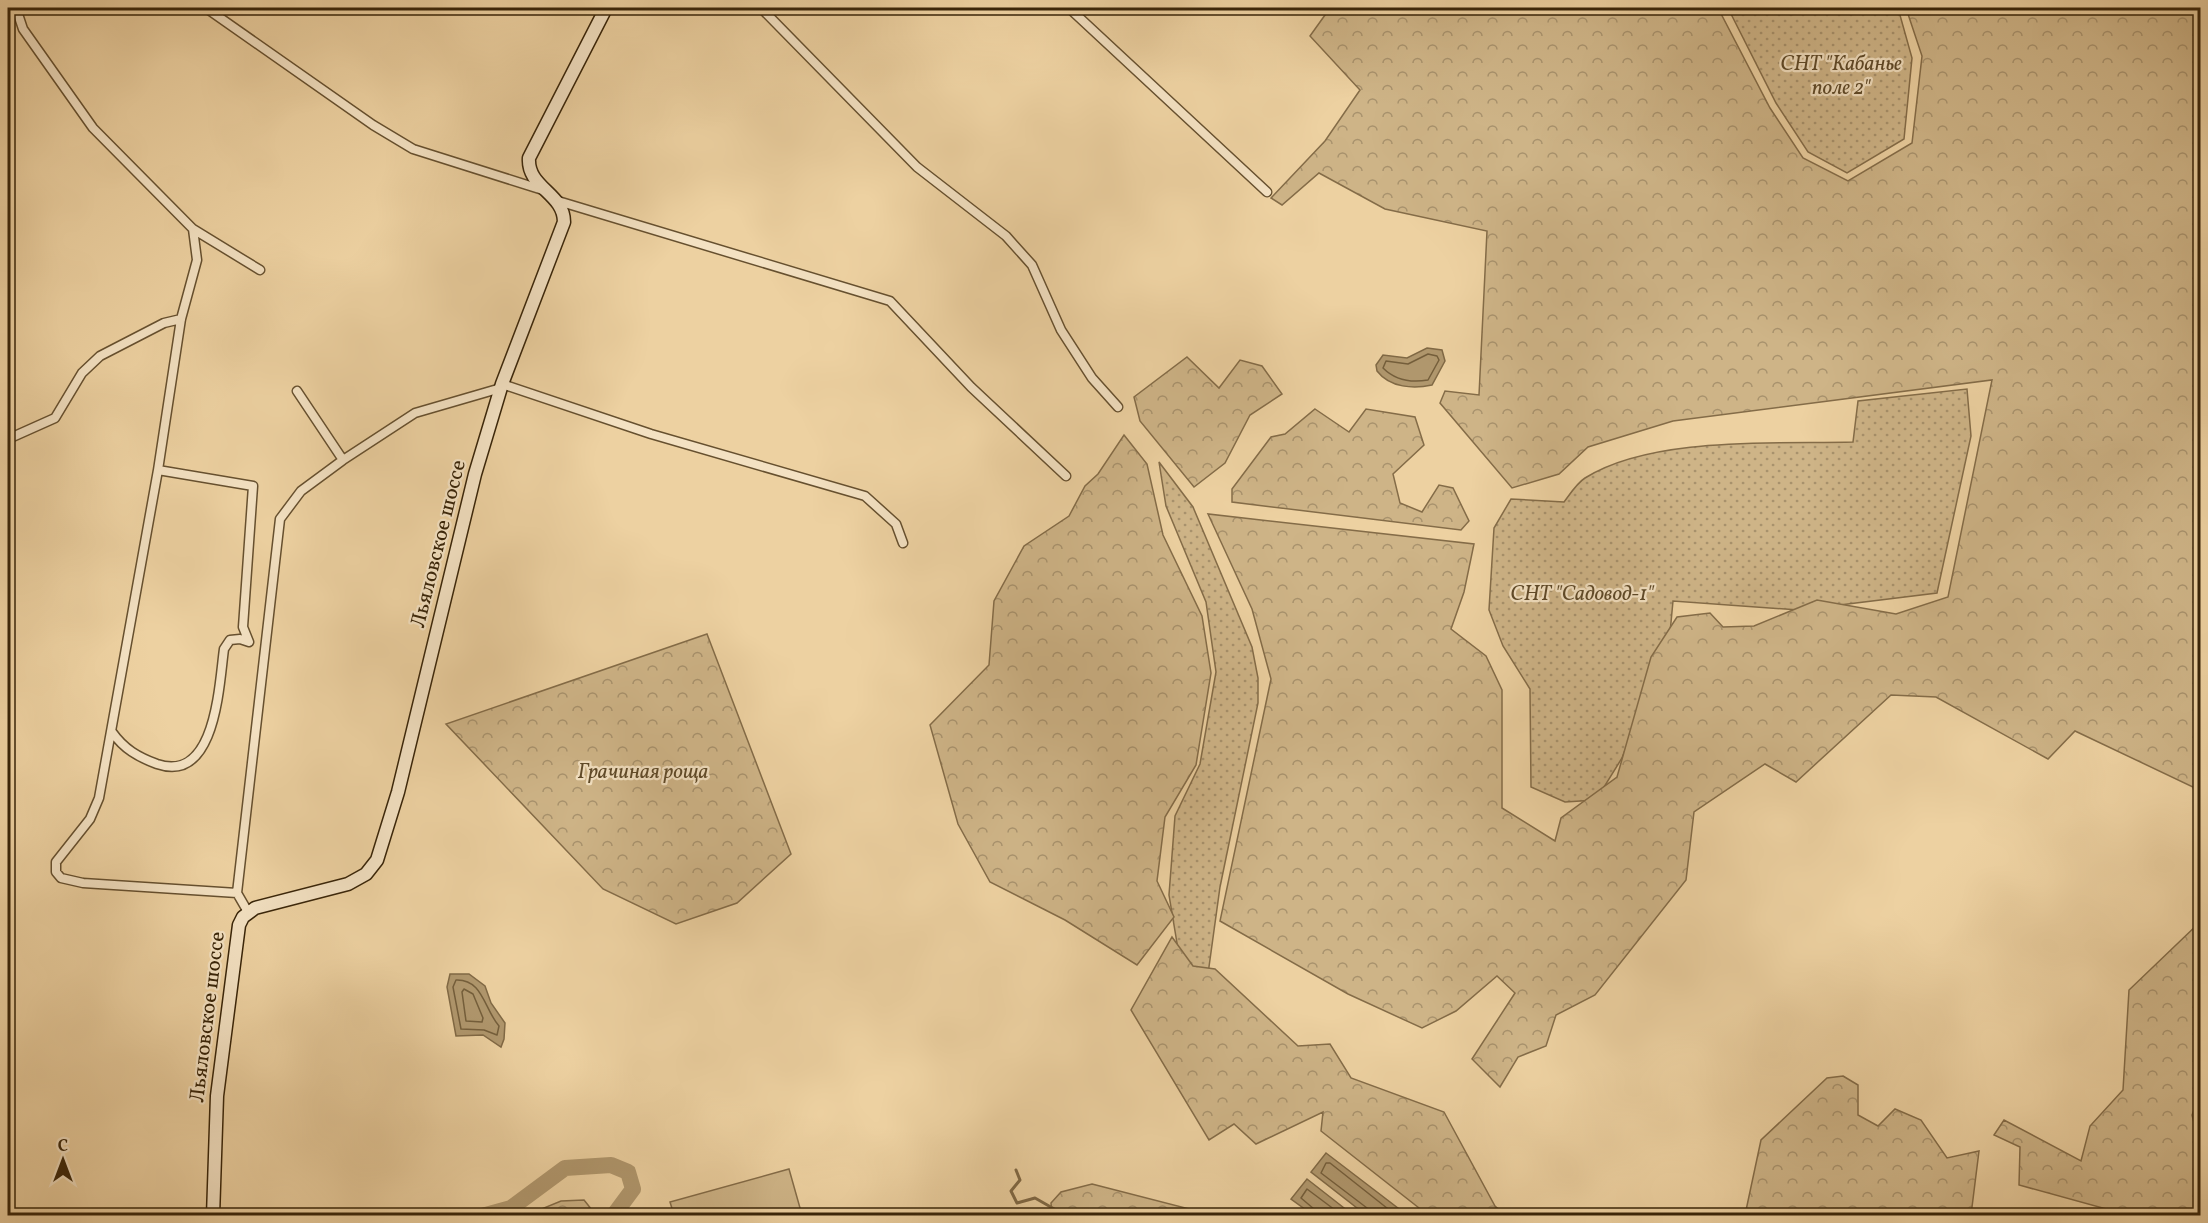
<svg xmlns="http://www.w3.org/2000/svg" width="2208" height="1223" viewBox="0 0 2208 1223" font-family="Vollkorn,serif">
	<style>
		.grass { fill: url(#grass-dots); stroke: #846c48; stroke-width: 1.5 }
		.forest { fill: url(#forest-crowns); stroke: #846c48; stroke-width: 1.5 }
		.pitch { fill: #ceb487; stroke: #846c48; stroke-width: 1.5 }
		.water { fill: #b0976d; stroke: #806945; stroke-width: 1.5 }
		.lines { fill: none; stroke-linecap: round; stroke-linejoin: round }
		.shore { stroke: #745e3b; stroke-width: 1.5 }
		.stream { stroke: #806945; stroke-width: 3 }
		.river { stroke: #b0976d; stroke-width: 16 }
		.street-casing { stroke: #66502f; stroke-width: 11 }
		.secondary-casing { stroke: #392509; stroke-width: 15 }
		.street { stroke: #f3e1c2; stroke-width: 8 }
		.secondary { stroke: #f3e1c2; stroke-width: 12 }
		.labels { text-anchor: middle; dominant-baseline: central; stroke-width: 4.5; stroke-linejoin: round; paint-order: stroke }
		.park-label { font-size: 21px; font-style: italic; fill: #5e4928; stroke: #f3e1c2 }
		.street-label { font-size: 21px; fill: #392509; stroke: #f3e1c2 }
	</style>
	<defs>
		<pattern id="grass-dots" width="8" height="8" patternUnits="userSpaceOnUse" patternTransform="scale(1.5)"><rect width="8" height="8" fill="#ceb487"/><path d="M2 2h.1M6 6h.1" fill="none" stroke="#a8926d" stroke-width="1.8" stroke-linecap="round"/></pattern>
		<pattern id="forest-crowns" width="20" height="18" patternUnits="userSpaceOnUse" patternTransform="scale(1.5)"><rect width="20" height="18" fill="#ceb487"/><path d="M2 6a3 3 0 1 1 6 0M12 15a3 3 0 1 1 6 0" fill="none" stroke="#a8926d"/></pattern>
	</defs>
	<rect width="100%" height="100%" fill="#edd1a1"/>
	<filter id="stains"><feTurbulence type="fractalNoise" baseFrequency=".00333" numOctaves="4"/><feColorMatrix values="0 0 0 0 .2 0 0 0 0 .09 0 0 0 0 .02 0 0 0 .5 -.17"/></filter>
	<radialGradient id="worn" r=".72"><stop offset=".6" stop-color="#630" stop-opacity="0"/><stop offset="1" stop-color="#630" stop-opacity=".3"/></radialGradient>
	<!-- grass -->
	<path class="grass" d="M1728 8H1898L1912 58 1904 139 1847 173 1808 152 1776 103Z
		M1967 389 1971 436 1937 593 1799 610 1673 601 1670 633 1622 758 1596 800 1565 802 1531 787 1530 689 1503 646 1489 610 1494 528 1511 499 1564 502C1570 494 1577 483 1585 478 1652 436 1775 444 1853 442L1858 401Z
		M1159 462 1193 507 1252 647 1258 678V703L1220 887 1208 974 1182 973 1169 895 1175 816 1200 764 1216 672 1206 602 1166 506Z"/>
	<!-- forest -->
	<path class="forest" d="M1317 8H1718L1770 108 1803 158 1848 181 1912 143 1922 56 1906 8H2200V811L2193 787 2075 731 2048 759 1936 697 1891 695 1796 782 1765 764 1694 812 1686 880 1595 995 1556 1015 1546 1046 1518 1057 1500 1087 1472 1059 1515 993 1497 976 1456 1011 1422 1028 1348 994 1220 921 1271 679 1252 609 1208 514 1474 544 1464 592 1451 629 1486 656 1502 690V808L1555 841 1561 818 1617 777 1651 657 1677 617 1710 613 1723 627 1754 626 1817 600 1896 614 1948 597 1992 380 1673 421 1588 447 1559 474 1512 488 1440 403 1445 391 1479 395 1487 231 1385 209 1319 173 1282 205 1271 198 1325 141 1360 90 1310 36 1325 15Z
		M1187 357 1219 388 1240 360 1262 366 1282 394 1250 415 1225 463 1194 487 1140 421 1134 397Z
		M1315 409 1349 432 1366 409 1415 417 1424 445 1393 474 1400 503 1422 512 1439 485 1453 488 1469 521 1461 530 1232 502V489L1271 437 1285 434Z
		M1124 435 1147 464 1163 535 1202 616 1211 673 1196 765 1165 817 1157 881 1174 917 1137 965 1065 920 990 882 958 824 930 725 989 665 994 601 1024 546 1069 516 1085 486 1098 474Z
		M707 634 791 854 737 903 676 924 603 889 446 724Z
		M2200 922V1095L2192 1115 2200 1146V1213L2197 1216 2128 1215 2019 1185 2020 1147 1994 1135 2004 1120 2081 1161 2090 1126 2123 1090 2129 990Z
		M1172 937 1193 966 1215 969 1298 1046 1330 1044 1351 1078 1444 1112 1495 1206 1505 1215H1428L1321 1131 1323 1112 1256 1144 1234 1124 1209 1140 1131 1010Z
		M1843 1076 1858 1085V1115L1878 1126 1895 1109 1921 1120 1947 1158 1979 1151 1971 1215H1745L1761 1140 1827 1078Z
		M1092 1184 1205 1213V1215H1052L1051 1203 1061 1192Z
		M584 1200 596 1215H537L539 1210 561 1201Z"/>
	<!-- pitch -->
	<path class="pitch" d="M789 1169 802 1215H674L670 1202Z"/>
	<!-- water -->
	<path class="water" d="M1427 348 1442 350 1445 361 1432 385C1414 389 1390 388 1377 371L1376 365 1383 355 1407 358Z
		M450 974H469L485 986 491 1003 505 1023 504 1039 501 1047 483 1035 456 1036 447 987Z
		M1326 1153 1407 1215H1366L1311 1172Z
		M1307 1179 1353 1215H1313L1291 1199Z"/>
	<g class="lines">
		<!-- shore -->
		<path class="shore" d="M1428 354 1437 356 1439 360 1428 380C1411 383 1395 380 1383 368L1386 361 1408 364Z
			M456 980C483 979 484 1009 499 1026L497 1035 484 1030 461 1029 453 987Z
			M464 989 473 994 483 1018 482 1022 466 1021 462 992Z
			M1316 1216 1314 1209 1301 1198 1307 1189 1343 1216
			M1369 1216 1367 1208 1321 1173 1326 1163H1330L1397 1216"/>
		<!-- stream -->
		<path class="stream" d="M1016 1170 1020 1180 1011 1191 1017 1203 1035 1198 1056 1210 1057 1216"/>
		<!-- river -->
		<path class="river" d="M482 1216 511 1208 565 1168 611 1165 628 1172 633 1189 613 1216"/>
		<!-- street casing -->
		<g class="street-casing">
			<path id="street" d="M16 8 23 29 93 128 193 229 260 270
				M206 8 373 125 413 149 546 191
				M761 8 917 167 1006 236 1032 265 1061 330 1092 378 1118 407
				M1069 8 1267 192
				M558 201 890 301 971 387 1066 476
				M502 384 651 434 865 496 896 524 903 543
				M297 391 343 460
				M8 439 55 418 82 373 100 356 164 323 181 319
				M158 470 99 798 90 819 56 862V872L61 878 83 883 237 893
				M112 732C124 749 138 757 157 764 216 784 219 685 224 649L230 640 240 639 249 642 243 627 253 486 158 470 181 319 197 260 193 229
				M248 912 237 893 280 519 301 491 343 460 415 413 501 388"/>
		</g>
		<!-- secondary casing -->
		<g class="secondary-casing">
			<path id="secondary" d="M213 1216 217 1096 239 925 243 917 255 908 348 884 366 874 377 860 398 792 475 474 502 384 564 222C564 193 527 188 529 158L606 8"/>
		</g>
		<!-- street -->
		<use href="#street" class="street"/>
		<!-- secondary -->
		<use href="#secondary" class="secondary"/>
	</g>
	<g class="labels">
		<!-- park labels -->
		<g class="park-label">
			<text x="1841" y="64">СНТ "Кабанье<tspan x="1841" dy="24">поле 2"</tspan></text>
			<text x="1582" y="594">СНТ "Садовод-1"</text>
			<text x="643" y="772">Грачиная роща</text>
		</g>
		<!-- street labels -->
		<g class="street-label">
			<text transform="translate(439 544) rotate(-76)">Льяловское шоссе</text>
			<text transform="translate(208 1017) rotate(-83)">Льяловское шоссе</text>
		</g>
	</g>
	<!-- margin -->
	<rect width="2208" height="1223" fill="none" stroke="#edd1a1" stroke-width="30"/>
	<rect x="9" y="9" width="2190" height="1205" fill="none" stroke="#392509" stroke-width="3"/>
	<rect x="15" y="15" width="2178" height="1193" fill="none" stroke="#392509" stroke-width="1.5"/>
	<!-- north arrow -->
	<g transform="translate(63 1160)" stroke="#f3e1c2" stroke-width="4.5" paint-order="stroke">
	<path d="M0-4.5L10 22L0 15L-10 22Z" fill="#392509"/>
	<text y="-9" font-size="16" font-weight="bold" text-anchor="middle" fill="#392509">С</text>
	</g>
	<rect width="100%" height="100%" filter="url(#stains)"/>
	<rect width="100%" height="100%" fill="url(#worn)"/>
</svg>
